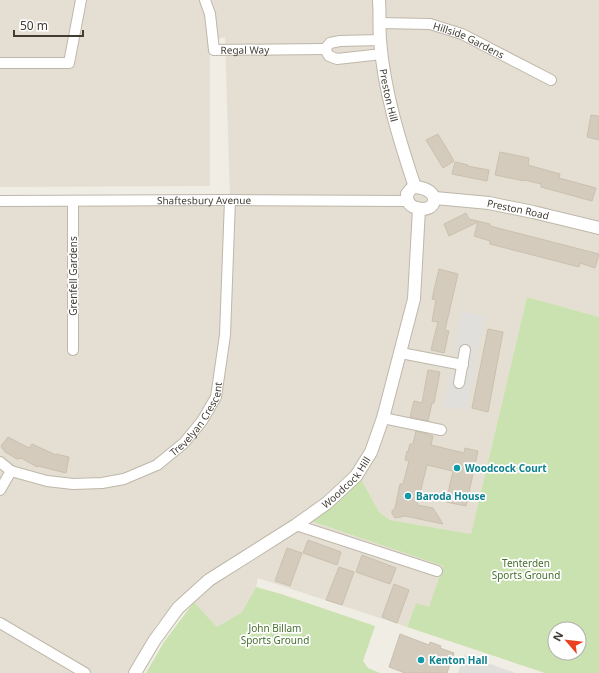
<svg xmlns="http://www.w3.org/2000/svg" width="599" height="673" viewBox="0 0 599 673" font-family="'Noto Sans',sans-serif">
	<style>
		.residential { fill: #e4dfd2 }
		.green { fill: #cae2af; fill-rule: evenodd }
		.parking { fill: #e1dfdc }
		.building { fill: #d4cbbd; stroke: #cbc0ae }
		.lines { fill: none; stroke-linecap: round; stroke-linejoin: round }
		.minor-casing { stroke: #beb7aa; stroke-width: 12 }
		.tertiary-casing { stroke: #beb7aa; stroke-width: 14 }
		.minor { stroke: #fff; stroke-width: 10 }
		.tertiary { stroke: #fff; stroke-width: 12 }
		.culture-dot { fill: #0f9aa8; stroke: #fff; stroke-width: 1.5 }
		.labels { text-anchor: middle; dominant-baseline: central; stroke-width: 3.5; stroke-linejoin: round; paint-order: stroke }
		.street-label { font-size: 10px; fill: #423d34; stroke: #fff }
		.culture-label { font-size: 10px; font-weight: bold; fill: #0d838f; stroke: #fff; text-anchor: start }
		.park-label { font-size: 10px; fill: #456f2c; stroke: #fff }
	</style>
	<rect width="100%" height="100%" fill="#f0ede4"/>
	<!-- residential -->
	<path class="residential" d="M0 0H599V317L527 297 471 534 390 520 379 512 361 479 311 521 443 566 429 608 416 603 407 627 258 578 256 587 242 612 217 627 186 593 157 624 127 673H0V201L230 199 225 37 210 41V186L0 187Z"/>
	<!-- green -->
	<path class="green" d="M527 297 599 317V673H545L407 627 416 603 429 607 443 566 311 521 361 479 379 512 390 520 471 534ZM555 629H579V653H555Z
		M256 587 281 594 375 626 363 661 368 668 380 673H146L164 642 194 602 217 627 242 612Z"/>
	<!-- parking -->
	<path class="parking" d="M462 311 485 316 466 410 443 407 450 373 464 376 468 357 453 354Z
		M464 655 516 673H458Z"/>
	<!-- building -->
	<path class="building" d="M591 115 599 116V140L587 137Z
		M438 134 454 161 443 168 426 140Z
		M500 152 529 158 528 165 560 174 559 178 596 188 592 201 541 187V184L525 180 524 181 495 175Z
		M455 162 468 165 467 166 489 170 487 181 452 174Z
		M466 213 469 219 490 224V226L599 254 595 268 580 263 579 267 490 244V241L474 236 478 222 449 236 444 224Z
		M439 269 458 274 445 330 449 331 444 353 431 350 438 322 432 321 436 300 432 299Z
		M488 329 503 332 488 412 472 408Z
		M428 370 440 372 434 403H432L428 421 410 417 414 401 422 403Z
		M416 431 433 436 431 445 464 453 465 448 478 451 466 506 446 502 453 471 427 465 417 505 433 508 443 524 405 516 395 518 392 514V511L395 508 400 484H403L409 461 405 460 407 451 408 452 410 444H413Z
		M8 437 29 448 32 444 56 455V454L69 457 66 473 38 466 37 467 21 458 17 459 5 452 1 446Z
		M308 540 341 552 337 565 303 553Z
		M287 548 302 553 290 586 275 581Z
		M362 555 396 568 390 584 356 572Z
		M339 567 354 572 342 605 326 600Z
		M394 584 409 590 397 623 382 617Z
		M400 634 429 645 430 642 441 646 440 648 454 653 447 673H405L389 667Z"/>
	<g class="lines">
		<!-- minor casing -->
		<g class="minor-casing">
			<g id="minor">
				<path id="s1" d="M205 0 210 14 214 50 325 49"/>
				<path id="s2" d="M380 23 430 24 462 34 551 80"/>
				<path d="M380 40 340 41 330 43 325 49 329 56 337 59 382 54"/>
				<path d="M0 63H69L81 0"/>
				<path id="s3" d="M0 201 230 200 407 201"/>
				<path d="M73 201V350"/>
				<path d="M401 353 463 365"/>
				<path d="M459 383 465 350"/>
				<path d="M383 418 441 430"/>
				<path id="s4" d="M0 462 11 471 47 481 73 484 102 483 124 479 157 465 184 443 202 421 216 397 225 335 230 200"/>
				<path d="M0 490 11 471"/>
				<path d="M296 525 437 571"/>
				<path d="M0 623 85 673"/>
			</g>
		</g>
		<!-- tertiary casing -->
		<g class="tertiary-casing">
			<g id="tertiary">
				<path id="s5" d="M379 0C380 13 379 27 380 40 384 91 399 139 415 187"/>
				<path d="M415 187C443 189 437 214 417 208 409 206 407 202 407 194L411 189Z"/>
				<path id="s6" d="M435 198 489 203 533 212 599 228"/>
				<path id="s7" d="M135 673 154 641 178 608 209 580 296 525 327 503 356 476 371 452 383 418 414 299 419 209"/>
			</g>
		</g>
		<!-- minor -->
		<use href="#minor" class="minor"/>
		<!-- tertiary -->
		<use href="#tertiary" class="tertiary"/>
	</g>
	<!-- markers -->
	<g class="culture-dot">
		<circle cx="457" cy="468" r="4"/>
		<circle cx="408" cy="496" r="4"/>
		<circle cx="421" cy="660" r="4"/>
	</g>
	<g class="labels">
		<!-- street labels -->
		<g class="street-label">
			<text stroke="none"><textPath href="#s2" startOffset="92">Hillside Gardens</textPath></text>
			<text stroke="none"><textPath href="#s1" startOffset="82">Regal Way</textPath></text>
			<text stroke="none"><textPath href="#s5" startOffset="96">Preston Hill</textPath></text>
			<text stroke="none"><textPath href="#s3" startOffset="204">Shaftesbury Avenue</textPath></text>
			<text stroke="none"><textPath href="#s6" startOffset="84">Preston Road</textPath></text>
			<text transform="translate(73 276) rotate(-90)">Grenfell Gardens</text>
			<text stroke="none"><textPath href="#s4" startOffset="227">Trevelyan Crescent</textPath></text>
			<text stroke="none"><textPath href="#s7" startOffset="289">Woodcock Hill</textPath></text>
		</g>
		<!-- culture labels -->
		<g class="culture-label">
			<text x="465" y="468">Woodcock Court</text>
			<text x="416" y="496">Baroda House</text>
			<text x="429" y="660">Kenton Hall</text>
		</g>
		<!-- park labels -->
		<g class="park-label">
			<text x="526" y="563">Tenterden<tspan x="526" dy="12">Sports Ground</tspan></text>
			<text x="275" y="628">John Billam<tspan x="275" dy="12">Sports Ground</tspan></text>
		</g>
	</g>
	<!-- north arrow -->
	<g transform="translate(567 641) rotate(298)"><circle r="19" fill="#ffffff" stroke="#b3b1ae"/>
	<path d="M0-3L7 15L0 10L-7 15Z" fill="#ea4221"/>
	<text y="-6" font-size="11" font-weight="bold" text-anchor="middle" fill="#423d34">N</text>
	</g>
	<!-- scale -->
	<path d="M14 30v6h69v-6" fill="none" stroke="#423d34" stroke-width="2"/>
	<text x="20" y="30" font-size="12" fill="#423d34" stroke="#ffffff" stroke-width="3" paint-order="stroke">50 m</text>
</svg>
